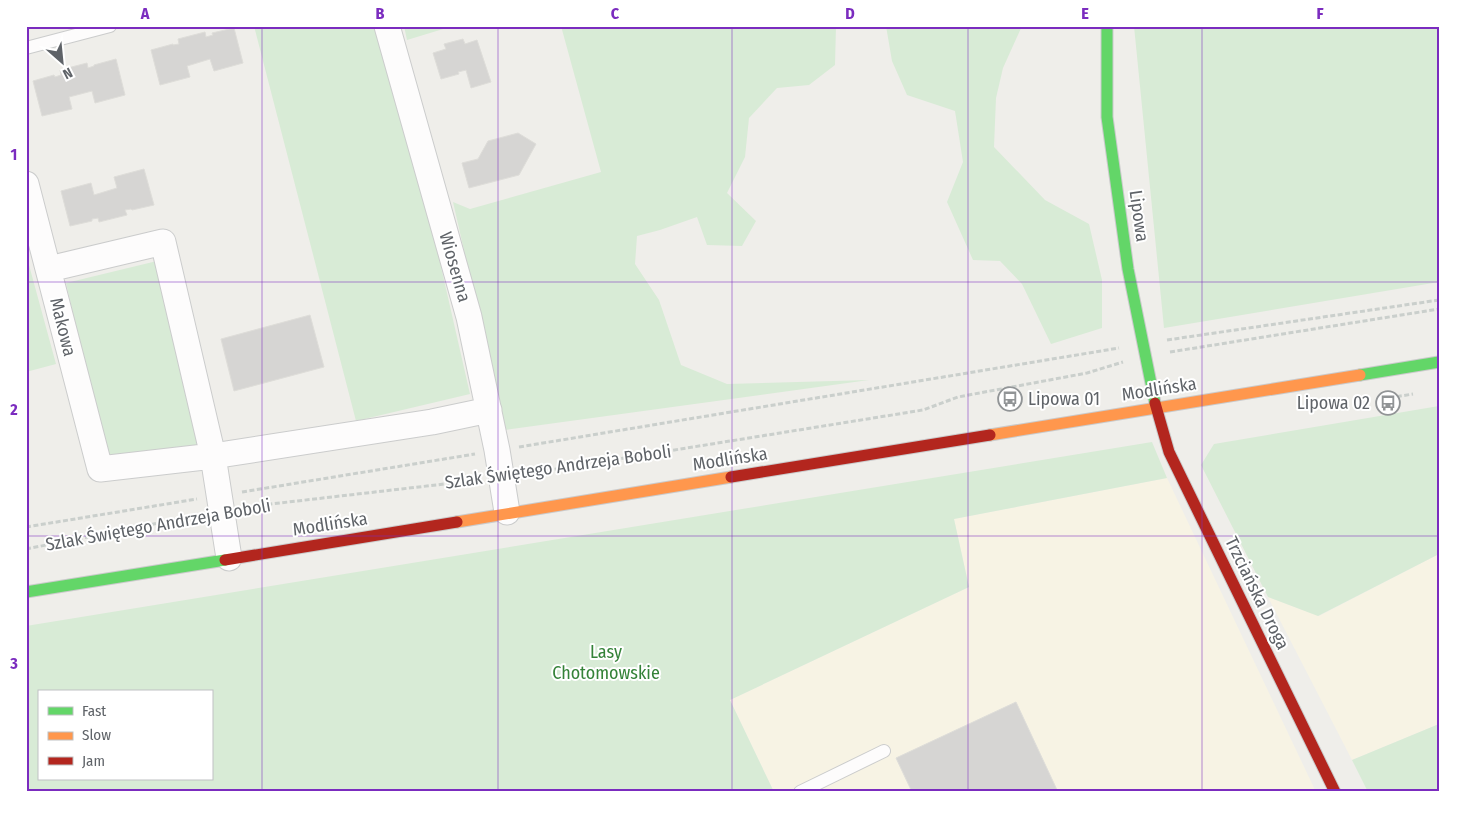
<svg xmlns="http://www.w3.org/2000/svg" width="1465" height="818" viewBox="0 0 1465 818" font-family="'Fira Sans Condensed',sans-serif">
	<style>
		.commercial { fill: #f7f3e4 }
		.green { fill: #d8ebd6; fill-rule: evenodd }
		.building { fill: #d6d5d3; stroke: #deddd9 }
		.lines { fill: none; stroke-linecap: round; stroke-linejoin: round }
		.lane-casing { stroke: #cbcccc; stroke-width: 14 }
		.street-casing { stroke: #cbcccc; stroke-width: 27 }
		.fast-casing { stroke: #cacacb; stroke-width: 13 }
		.slow-casing { stroke: #cacacb; stroke-width: 13 }
		.jam-casing { stroke: #cacacb; stroke-width: 13 }
		.path { stroke: #cacfcc; stroke-width: 3; stroke-dasharray: 5 2.5; stroke-linecap: butt }
		.lane { stroke: #fdfcfc; stroke-width: 12 }
		.street { stroke: #fdfcfc; stroke-width: 25 }
		.fast { stroke: #63d668; stroke-width: 11 }
		.slow { stroke: #ff974d; stroke-width: 11 }
		.jam { stroke: #b3261e; stroke-width: 11 }
		.grid { fill: none; stroke: #7b2cbf; stroke-width: 1; stroke-opacity: 0.55 }
		.labels { text-anchor: middle; dominant-baseline: central; stroke-width: 4; stroke-linejoin: round; paint-order: stroke }
		.street-label { font-size: 18px; fill: #5f6368; stroke: #fff }
		.poi-label { font-size: 18px; fill: #5f6368; stroke: #fff; text-anchor: start }
		.park-label { font-size: 18px; fill: #348238; stroke: #fff }
		.neatline { fill: none; stroke: #7b2cbf; stroke-width: 2 }
		.grid-label { font-size: 16px; text-anchor: middle; font-weight: bold; fill: #7b2cbf }
	</style>
	<rect width="100%" height="100%" fill="#efeeea"/>
	<!-- commercial -->
	<path class="commercial" d="M1167 478 1316 792H774L730 700 969 587 954 519Z
		M1439 554V724L1352 760 1268 597 1319 616Z"/>
	<!-- green -->
	<path class="green" d="M254 26H374L426 201 470 394 356 421Z
		M404 26H453L407 40Z
		M561 26H836L835 65 809 85 777 88 749 118 745 157 727 193 756 221 742 246 707 245 697 217 660 230 637 236 635 264 659 300 681 365 727 384 869 380 505 430 453 202 470 209 601 172Z
		M886 26H1022L1003 68 996 98 994 147 1045 200 1089 224 1102 280V328L1051 344 1022 284 1000 261 973 260 947 202 963 162 955 111 907 95 892 61Z
		M1134 26H1439V282L1164 328Z
		M26 254 56 364 26 372Z
		M157 261 198 446 106 456 66 283Z
		M1439 406V554L1318 616 1268 597 1201 465 1214 444Z
		M1152 442 1167 478 954 519 969 587 730 700 774 792H26V626ZM39 692H211V779H39Z
		M1439 724V792H1368L1352 760Z"/>
	<!-- building -->
	<path class="building" d="M234 28 243 63 214 71 210 59 187 66 190 77 160 85 151 50 173 44V45L179 44 178 39 205 32 206 37 213 35 212 33Z
		M463 39 465 44 477 40 491 82 471 88 466 70 458 72 459 74 441 79 433 53 446 49 444 44Z
		M116 59 125 95 95 103 92 91 69 97 72 109 42 116 33 81 54 75 55 77 61 75 60 70 87 63 88 68 94 66V65Z
		M518 133 536 144 519 175 469 188 462 163 478 159 488 141Z
		M144 169 154 205 132 210 131 209 125 210 127 215 99 222 98 218 92 219V221L70 226 61 191 91 183 94 195 117 188 114 177Z
		M310 315 324 367 234 391 221 339Z
		M1016 702 1058 792H912L896 758Z"/>
	<g class="lines">
		<!-- lane casing -->
		<g class="lane-casing">
			<path id="lane" d="M26 48 110 26
				M800 792 884 751"/>
		</g>
		<!-- street casing -->
		<g class="street-casing">
			<path id="street" d="M387 26 469 317 497 450 507 512
				M26 184 100 469 213 456 432 422 489 410
				M49 269 163 242 213 456 229 558"/>
		</g>
		<!-- fast casing -->
		<g class="fast-casing">
			<path id="fast" d="M1107 26V117L1128 269 1155 403
				M1360 375 1439 362
				M26 592 225 560"/>
		</g>
		<!-- slow casing -->
		<g class="slow-casing">
			<path id="slow" d="M990 435 1360 375
				M457 522 731 477"/>
		</g>
		<!-- jam casing -->
		<g class="jam-casing">
			<path id="jam" d="M1155 403 1169 452 1335 792
				M731 477 990 435
				M225 560 457 522"/>
		</g>
		<!-- path -->
		<path class="path" d="M1167 340 1439 300
			M1170 352 1439 309
			M1382 399 1413 394
			M519 447 1119 348
			M525 474 923 410 958 397 1087 373 1123 362
			M242 492 475 454
			M245 507 479 480
			M26 527 197 499
			M26 549 199 515"/>
		<!-- lane -->
		<use href="#lane" class="lane"/>
		<!-- street -->
		<use href="#street" class="street"/>
		<!-- fast -->
		<use href="#fast" class="fast"/>
		<!-- slow -->
		<use href="#slow" class="slow"/>
		<!-- jam -->
		<use href="#jam" class="jam"/>
	</g>
	<!-- grid -->
	<path class="grid" d="M262 26V792M498 26V792M732 26V792M968 26V792M1202 26V792M26 282H1439M26 536H1439"/>
	<!-- icons -->
	<defs>
		<g id="bus-ring" transform="scale(1.25)"><circle r="9.5" fill="#fff" stroke="#919496" stroke-width="1.5"/><path d="M-5-6H5V4H4V6H2V4H-2V6H-4V4H-5ZM-3.5-4V0h7V-4ZM-3.5 1.2v1.5H-2V1.2ZM2 1.2v1.5H3.5V1.2Z" fill="#919496"/></g>
	</defs>
	<g fill-rule="evenodd">
		<use href="#bus-ring" x="1010" y="399"/>
		<use href="#bus-ring" x="1388" y="403"/>
	</g>
	<g class="labels">
		<!-- street labels -->
		<g class="street-label">
			<text transform="translate(1139 216) rotate(82)">Lipowa</text>
			<text transform="translate(455 267) rotate(74)">Wiosenna</text>
			<text transform="translate(63 327) rotate(76)">Makowa</text>
			<text transform="translate(1159 389) rotate(-9)">Modlińska</text>
			<text transform="translate(730 459) rotate(-9)">Modlińska</text>
			<text transform="translate(558 467) rotate(-8)">Szlak Świętego Andrzeja Boboli</text>
			<text transform="translate(330 524) rotate(-9)">Modlińska</text>
			<text transform="translate(158 525) rotate(-10)">Szlak Świętego Andrzeja Boboli</text>
			<text transform="translate(1257 593) rotate(64)">Trzciańska Droga</text>
		</g>
		<!-- poi labels -->
		<g class="poi-label">
			<text x="1028" y="399">Lipowa 01</text>
			<text x="1370" y="403" text-anchor="end">Lipowa 02</text>
		</g>
		<!-- park labels -->
		<g class="park-label">
			<text x="606" y="652">Lasy<tspan x="606" dy="21">Chotomowskie</tspan></text>
		</g>
	</g>
	<!-- border -->
	<rect width="1465" height="818" fill="none" stroke="#ffffff" stroke-width="55"/>
	<!-- legend -->
	<rect x="38" y="690" width="175" height="90" fill="#ffffff" stroke="#bfc1c3"/>
	<rect x="48" y="707" width="25" height="8" fill="#63d668" stroke="#bfc1c3"/>
	<text x="82" y="716" font-size="15" fill="#5f6368">Fast</text>
	<rect x="48" y="732" width="25" height="8" fill="#ff974d" stroke="#bfc1c3"/>
	<text x="82" y="740" font-size="15" fill="#5f6368">Slow</text>
	<rect x="48" y="757" width="25" height="8" fill="#b3261e" stroke="#bfc1c3"/>
	<text x="82" y="766" font-size="15" fill="#5f6368">Jam</text>
	<!-- north arrow -->
	<g transform="translate(62 62) rotate(153)" stroke="#ffffff" stroke-width="4" paint-order="stroke">
	<path d="M0-4L9 19L0 12L-9 19Z" fill="#5f6368"/>
	<text y="-8" font-size="14" font-weight="bold" text-anchor="middle" fill="#5f6368">N</text>
	</g>
	<rect x="28" y="28" width="1410" height="762" class="neatline"/>
	<g class="grid-label">
		<text x="145" y="19">A</text>
		<text x="380" y="19">B</text>
		<text x="615" y="19">C</text>
		<text x="850" y="19">D</text>
		<text x="1085" y="19">E</text>
		<text x="1320" y="19">F</text>
		<text x="14" y="160">1</text>
		<text x="14" y="415">2</text>
		<text x="14" y="669">3</text>
	</g>
</svg>
